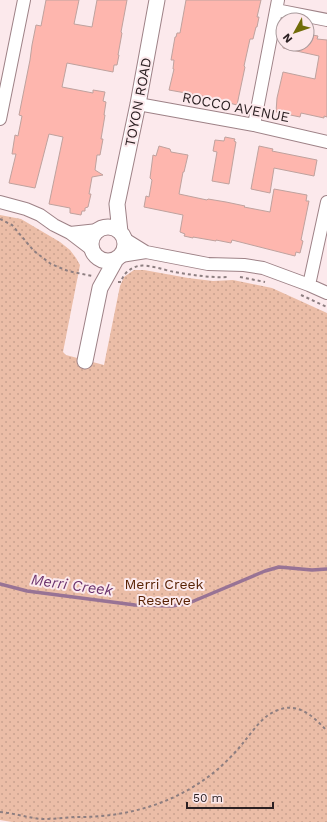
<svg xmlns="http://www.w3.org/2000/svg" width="327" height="822" viewBox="0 0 327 822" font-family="'Work Sans',sans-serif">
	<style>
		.park { fill: url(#park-dots) }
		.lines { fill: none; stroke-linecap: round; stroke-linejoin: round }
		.stream { stroke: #987395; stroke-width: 3.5 }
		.building { fill: #feb6ae; stroke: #bfa29e }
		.minor-casing { stroke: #9e8287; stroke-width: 14 }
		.tertiary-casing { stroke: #9e8287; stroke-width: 17 }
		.path { stroke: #8d7e80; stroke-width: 2; stroke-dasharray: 3 3; stroke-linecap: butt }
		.minor { stroke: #fff; stroke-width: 12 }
		.tertiary { stroke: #fff; stroke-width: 15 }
		.labels { text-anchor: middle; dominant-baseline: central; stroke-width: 4; stroke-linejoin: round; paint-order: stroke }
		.street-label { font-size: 14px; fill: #2b2022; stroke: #fce9ec }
		.park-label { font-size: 14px; fill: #561f00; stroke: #fce9ec }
		.water-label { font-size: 15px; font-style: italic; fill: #6c336e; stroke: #fce9ec }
	</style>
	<defs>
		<pattern id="park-dots" width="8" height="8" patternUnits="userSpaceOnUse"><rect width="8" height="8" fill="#ebbda7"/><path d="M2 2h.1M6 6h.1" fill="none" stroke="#caa28f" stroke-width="1.8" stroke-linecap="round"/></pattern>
	</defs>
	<rect width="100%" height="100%" fill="#fce9ec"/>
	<!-- park -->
	<path class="park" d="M0 215 21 219 60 242 70 250 76 258 80 265 63 352 66 355 104 365 120 286 124 277 134 270H144L188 278 213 281 233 280 272 288 327 313V822H12L0 820Z"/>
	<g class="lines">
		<!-- stream -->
		<path class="stream" d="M0 584 27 591 135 605 172 606 189 603 265 571 279 567 312 570 327 569"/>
	</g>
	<!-- building -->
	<path class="building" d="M46 0H79L74 24 92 27 97 0H127L121 32 122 33 118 55H119L117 65H114L113 72 67 63 62 87 93 93V90L105 92 103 101 106 102 104 115H105L101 139H103L100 155H97L95 170 103 175 92 177 89 194H91L88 207 85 208V211H82L81 215 70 213V208L49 204 63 137 49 134 35 188 9 183 16 154H12L15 135 18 136 22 116 19 115 30 60 32 45 36 25 41 26Z
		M186 0H261L257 17H259L257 27H256L253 39H250L244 66 245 67 237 105 202 96 169 90 174 69H173L174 60H171L175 37H176L177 33H180Z
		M307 34 318 36 317 39 327 40V117L324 116V118L301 113 300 117 276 112 277 98 283 72 315 79 319 56 283 48V44H307Z
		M225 137 235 139 234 141 236 142 229 184 212 181 217 152 213 151 215 140 224 141Z
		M159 146 170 149 171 152 188 155 184 172H183L179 194 207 200 208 199 226 202 245 206 244 207 270 212 274 189 307 195 306 201H309L301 240 303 241 300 253 296 252 295 256 232 240 231 243 216 240V241L193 237V238L184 236 185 234 180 232 183 215 144 207 146 196 149 197 152 180 150 178 153 155 156 156Z
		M259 146 273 149 272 151 317 160 314 176 274 168 270 193 251 189Z"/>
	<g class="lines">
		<!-- minor casing -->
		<g class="minor-casing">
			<path id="minor" d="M276 10 327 20
				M138 104 254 125 327 142
				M0 119 24 0
				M254 125 278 0
				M0 202 26 209 40 215 54 225 70 233 91 249
				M70 233 98 230
				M125 239 146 252
				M121 256 146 252 208 264 244 265 263 268 309 285 327 293
				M309 285 327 202"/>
		</g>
		<!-- tertiary casing -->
		<g class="tertiary-casing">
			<path id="tertiary" d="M91 244a17 17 0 1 1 34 0a17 17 0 1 1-34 0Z
				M120 232 117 204 138 104 157 0
				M85 361 100 288 115 261"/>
		</g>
		<!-- path -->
		<path class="path" d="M0 219 12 225 34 251 51 264 68 271 92 276
			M240 277 265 282
			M118 282H121C123 274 130 268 138 266 148 264 164 270 174 272 193 275 211 278 229 277
			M301 295 327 307
			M0 812C14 813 28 818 42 819 53 819 64 818 75 817 84 817 93 817 102 816 145 812 185 797 218 769 227 761 236 752 243 743 253 731 263 715 278 710 299 702 314 717 327 731"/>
		<!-- minor -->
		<use href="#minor" class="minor"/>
		<!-- tertiary -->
		<use href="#tertiary" class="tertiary"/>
	</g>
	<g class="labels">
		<!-- street labels -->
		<g class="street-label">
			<text transform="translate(138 102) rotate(-79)">TOYON ROAD</text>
			<text transform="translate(236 107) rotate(11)">ROCCO AVENUE</text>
		</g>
		<!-- park labels -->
		<g class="park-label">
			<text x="164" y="584">Merri Creek<tspan x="164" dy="16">Reserve</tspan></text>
		</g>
		<!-- water labels -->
		<g class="water-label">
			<text transform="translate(72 585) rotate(8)">Merri Creek</text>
		</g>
	</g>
	<!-- north arrow -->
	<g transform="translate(295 32) rotate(230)"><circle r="19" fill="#fce9ec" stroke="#a8999b"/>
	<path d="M0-3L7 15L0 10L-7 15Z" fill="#716c08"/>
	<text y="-6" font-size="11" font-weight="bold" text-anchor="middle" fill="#2b2022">N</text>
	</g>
	<!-- scale -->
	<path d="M187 802v6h86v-6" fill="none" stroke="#2b2022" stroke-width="2"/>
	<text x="193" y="802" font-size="12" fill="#2b2022" stroke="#fce9ec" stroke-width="3" paint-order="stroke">50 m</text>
</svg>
